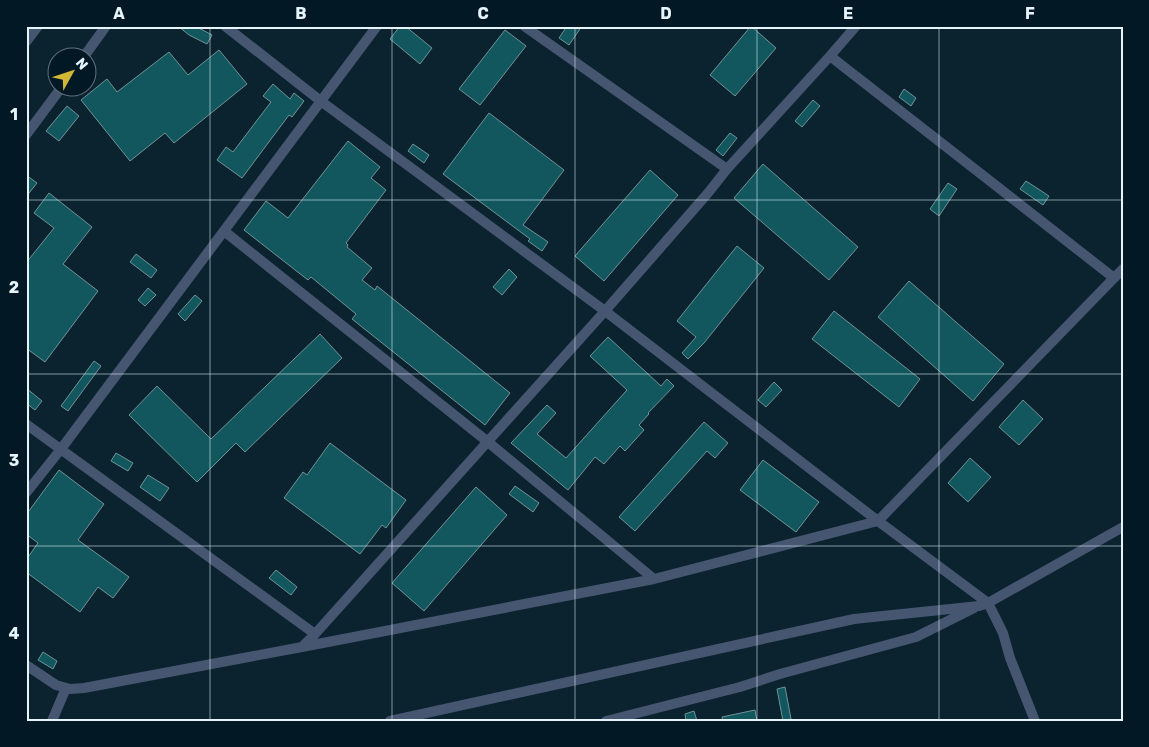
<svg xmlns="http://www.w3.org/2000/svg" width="1149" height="747" viewBox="0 0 1149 747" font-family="Rubik,sans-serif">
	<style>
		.building { fill: #13575e; stroke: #709398 }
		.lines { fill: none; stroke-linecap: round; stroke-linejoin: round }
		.minor { stroke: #465570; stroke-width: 10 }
		.grid { fill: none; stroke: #e6f5fd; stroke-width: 1; stroke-opacity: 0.55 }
		.neatline { fill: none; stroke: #e6f5fd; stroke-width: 2 }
		.grid-label { font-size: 16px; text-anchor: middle; font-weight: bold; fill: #e6f5fd }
	</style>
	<rect width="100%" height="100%" fill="#0a232f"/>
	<!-- building -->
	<path class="building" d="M178 26H195L212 35 207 44 189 35Z
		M400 26H405L432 48 420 64 390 39Z
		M567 26H582L569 45 559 38Z
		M751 26 776 48 735 96 710 75Z
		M505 30 526 46 480 105 459 89Z
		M219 50 247 84 174 143 165 133 130 161 81 100 107 79 117 92 169 52 188 75Z
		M273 84 290 99 294 93 304 101 292 117 289 115 242 178 217 160 226 147 233 152 271 102 263 96Z
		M904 89 916 98 911 106 899 97Z
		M813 100 820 106 802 127 795 121Z
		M67 106 79 116 59 141 46 131Z
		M489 113 564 170 523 225 548 242 542 251 528 241 530 239 443 174Z
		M730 133 737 138 723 156 716 150Z
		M348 141 380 167 371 178 386 190 346 243 348 245 347 247 372 268 362 280 375 290 377 286 510 393 485 425 352 319 356 314 311 277 308 280 244 230 266 201 288 218Z
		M413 144 429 155 424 163 408 151Z
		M763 164 858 247 829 280 734 198Z
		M650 170 678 195 604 281 575 256Z
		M26 175 37 183 26 197Z
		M1026 181 1049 196 1043 205 1020 189Z
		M948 183 957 189 939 216 930 209Z
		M49 193 92 227 63 264 98 291 45 362 26 348V263L54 228 34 213Z
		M737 246 764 268 704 343 688 359 682 353 696 337 677 321Z
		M136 254 157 270 151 278 130 262Z
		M509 269 517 277 502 295 493 287Z
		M909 281 1004 364 973 401 878 317Z
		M148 288 156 295 145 306 138 300Z
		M195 295 202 301 185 321 178 314Z
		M834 311 920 379 899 407 812 339Z
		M320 334 342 358 245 452 236 443 197 482 129 415 157 386 211 439Z
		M608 337 661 386 667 379 674 386 648 413 649 414 639 425 644 430 625 451 620 446 604 464 595 457 568 490 511 443 547 405 556 413 537 434 566 458 627 390 590 356Z
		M94 361 101 366 68 411 61 406Z
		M774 382 782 390 766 407 758 400Z
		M26 388 42 401 35 410 26 403Z
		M1023 400 1043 419 1019 445 999 427Z
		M704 422 728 443 715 458 707 451 635 531 619 517Z
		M330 443 406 500 386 528 382 525 360 554 284 498 303 472 307 475Z
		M116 453 133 463 128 471 111 461Z
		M970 458 991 477 968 502 948 483Z
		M763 460 819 502 796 532 740 490Z
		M59 470 104 504 78 540 129 577 113 598 98 587 80 612 26 572V560L38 543 26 534V515Z
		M148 475 169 488 160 501 140 487Z
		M515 486 539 503 533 512 509 494Z
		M476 487 507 515 424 611 392 583Z
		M276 570 297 587 291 595 269 578Z
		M43 652 57 661 53 669 38 660Z
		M785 687 791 719 783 721 777 689Z
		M755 710 757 721H723L722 717Z
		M694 711 697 721H686L685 714Z"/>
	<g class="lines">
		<!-- minor -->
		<path class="minor" d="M225 26 322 102 605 311 878 521 988 603 1003 633 1010 658 1035 721
			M524 26 727 169
			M26 42 38 26
			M83 58 106 26
			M26 135 61 88
			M224 231 488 442 654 579
			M1114 278 1123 269
			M26 424 315 634
			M26 493 61 449 377 26
			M302 647 654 579 878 521 1114 278 830 56
			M26 665 56 685 70 689 84 688 302 647 315 634 605 311 708 193 727 169 830 56 856 26
			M52 721 66 688
			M390 721 854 619 979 606 988 603 1123 527
			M606 721 740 687 780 674 916 637 974 608"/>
	</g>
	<!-- grid -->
	<path class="grid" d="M210 26V721M392 26V721M575 26V721M757 26V721M939 26V721M26 200H1123M26 374H1123M26 546H1123"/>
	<!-- border -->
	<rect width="1149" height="747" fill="none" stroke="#021925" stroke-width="55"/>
	<!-- north arrow -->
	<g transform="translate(72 72) rotate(50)"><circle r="24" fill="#021925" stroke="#5d717b"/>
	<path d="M0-4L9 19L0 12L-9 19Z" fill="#d1b736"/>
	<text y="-8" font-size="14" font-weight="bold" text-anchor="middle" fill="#e6f5fd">N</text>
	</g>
	<rect x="28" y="28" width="1094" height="692" class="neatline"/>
	<g class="grid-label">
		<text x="119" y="19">A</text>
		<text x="301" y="19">B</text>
		<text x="483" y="19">C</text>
		<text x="666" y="19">D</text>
		<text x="848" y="19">E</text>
		<text x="1030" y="19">F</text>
		<text x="14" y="120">1</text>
		<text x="14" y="293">2</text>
		<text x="14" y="466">3</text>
		<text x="14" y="639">4</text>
	</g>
</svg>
